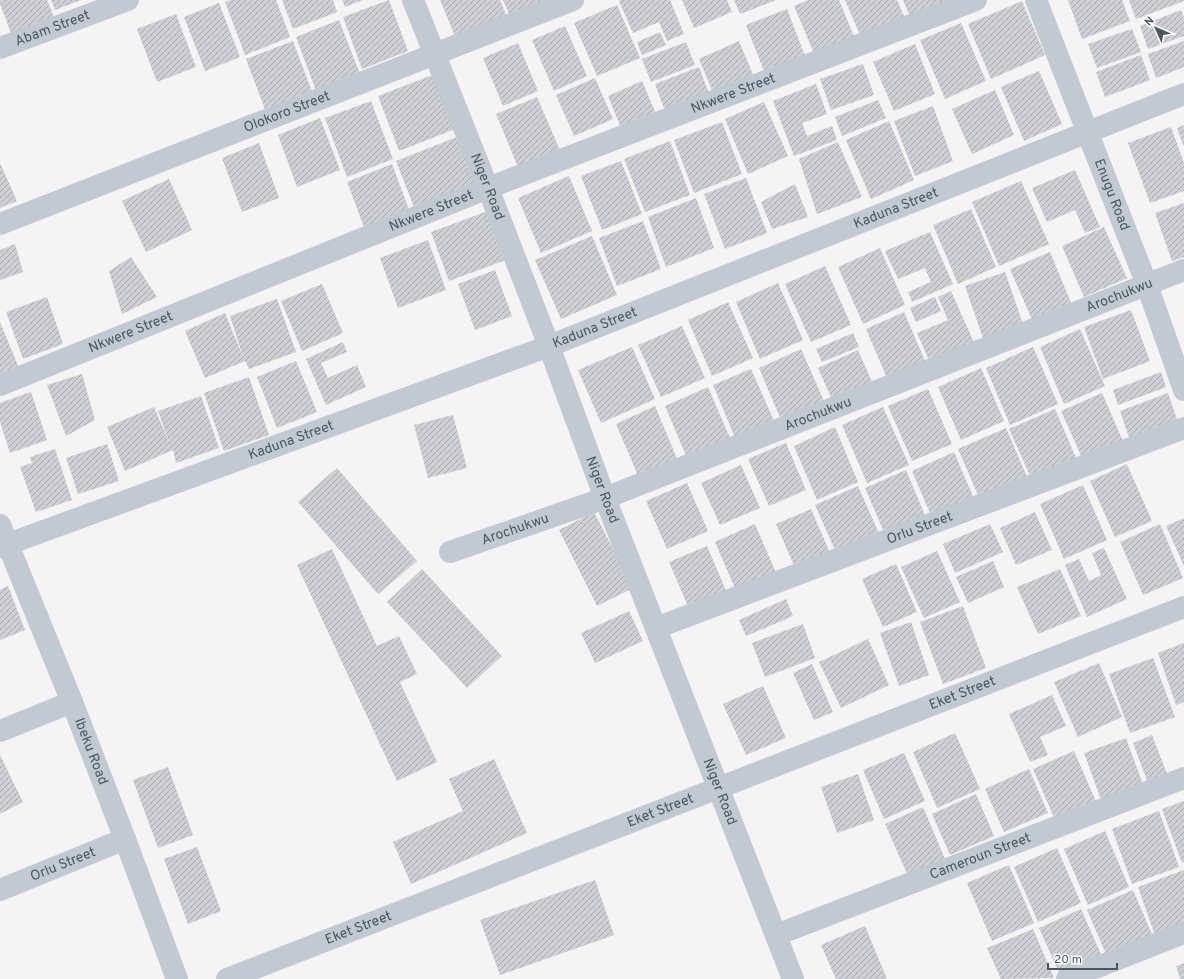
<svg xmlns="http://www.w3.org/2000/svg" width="1184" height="979" viewBox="0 0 1184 979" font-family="Overpass,sans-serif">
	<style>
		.building { fill: url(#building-hatch) }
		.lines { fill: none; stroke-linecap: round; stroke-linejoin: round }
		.minor { stroke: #c1cad2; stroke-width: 22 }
		.labels { text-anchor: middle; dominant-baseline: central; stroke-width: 3; stroke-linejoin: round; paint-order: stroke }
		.street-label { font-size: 14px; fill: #4a5661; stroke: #fff }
	</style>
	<defs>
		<pattern id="building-hatch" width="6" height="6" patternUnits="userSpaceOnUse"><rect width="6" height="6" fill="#cdcfd5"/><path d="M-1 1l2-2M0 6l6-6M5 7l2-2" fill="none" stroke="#a8abb0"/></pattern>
	</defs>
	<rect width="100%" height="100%" fill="#f5f3f3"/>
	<!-- building -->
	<path class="building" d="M0 0H47L54 17 11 33 0 4Z
		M51 0H81L55 10Z
		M231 0H276L290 37 245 55 225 2Z
		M282 0H333L337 12 293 29Z
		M342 0H363L345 7Z
		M389 0 408 51 362 69 343 17Z
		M440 0H500L508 19 457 41Z
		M503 0H556L512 21Z
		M621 0H670L684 34 667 41 659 22 633 33 619 1Z
		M682 0H727L732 12 694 28Z
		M734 0H776L740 14Z
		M808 0H839L856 41 816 58 794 6Z
		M845 0H897L907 23 863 42Z
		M903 0H954L911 19Z
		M1068 0H1122L1130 21 1082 39Z
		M1129 0H1184V1L1136 19Z
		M1022 1 1045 55 991 79 968 24Z
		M219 3 240 57 205 71 184 17Z
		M617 5 640 58 597 76 574 23Z
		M787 9 807 61 766 76 746 25Z
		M1181 10 1184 18V36L1148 49 1140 26Z
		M176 14 196 67 157 82 137 29Z
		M339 20 360 74 316 91 296 37Z
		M961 23 986 81 945 99 920 40Z
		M565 26 587 76 554 91 532 40Z
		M1132 29 1141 52 1097 68 1088 44Z
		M660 32 666 45 642 55 637 42Z
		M293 41 314 97 267 115 246 59Z
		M739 41 754 77 714 95 699 59Z
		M1184 41V67L1156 78 1148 54Z
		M686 42 695 65 651 82 642 59Z
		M518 43 538 91 503 106 483 58Z
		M915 44 935 94 894 111 873 62Z
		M1141 55 1150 80 1105 97 1096 72Z
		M863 64 874 95 831 110 820 79Z
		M699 67 709 93 665 111 655 84Z
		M1039 71 1062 124 1024 141 1001 87Z
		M435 74 455 129 399 151 378 96Z
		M595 78 613 119 574 136 556 95Z
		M642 81 656 114 621 128 608 96Z
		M816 84 827 114 802 123 807 136 832 126 837 140 794 156 773 101Z
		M995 90 1014 135 972 154 952 109Z
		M537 97 562 155 520 172 496 114Z
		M878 100 886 118 842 136 835 117Z
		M371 101 393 159 347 177 325 118Z
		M764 102 788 156 748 174 725 119Z
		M933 106 953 161 915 176 894 121Z
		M320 118 340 170 297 187 278 135Z
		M889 121 914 180 871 199 846 140Z
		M722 122 742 174 694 193 674 140Z
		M1184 125V147L1177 128Z
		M1171 127 1184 163V191L1150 203 1128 143Z
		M462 135 480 182 414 207 396 161Z
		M670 141 690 195 645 212 624 159Z
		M838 142 862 197 817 214 799 159Z
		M259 143 279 198 242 212 222 158Z
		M621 161 642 214 602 230 581 176Z
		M0 163 17 201 0 208Z
		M392 164 411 215 366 232 347 182Z
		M1075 170 1100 227 1085 233 1075 210 1047 222 1032 188Z
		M569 176 592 231 541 253 518 198Z
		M746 178 767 233 725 249 704 194Z
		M169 179 192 230 146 252 122 201Z
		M1021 181 1049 244 999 266 972 202Z
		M795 184 808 217 772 229 761 202Z
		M696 198 714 248 666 267 648 217Z
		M1184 203V257L1172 261 1155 213Z
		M971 209 996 267 958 284 933 225Z
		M488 211 506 260 449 281 431 232Z
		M643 221 661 269 617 286 599 238Z
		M1104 227 1127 278 1084 297 1062 246Z
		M930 232 953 284 912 302 908 292 931 282 925 268 898 279 885 251Z
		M592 236 617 295 561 319 535 260Z
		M428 240 446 290 398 308 380 258Z
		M15 244 23 272 0 280V250Z
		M880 248 905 305 863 324 838 267Z
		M1050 252 1072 305 1033 322 1010 269Z
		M131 257 157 297 122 314 109 271Z
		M825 266 851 325 811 342 785 284Z
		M495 270 512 316 475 330 458 284Z
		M1005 272 1023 324 983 338 965 286Z
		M778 283 803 340 760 359 736 302Z
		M322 284 343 333 302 351 281 301Z
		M951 291 976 347 932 367 917 333 948 320 938 297Z
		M47 297 63 344 23 359 6 312Z
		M935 297 941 311 916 322 910 308Z
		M277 299 296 352 249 369 245 361 205 378 185 331 225 313 243 357 230 316Z
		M728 302 753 358 712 376 688 320Z
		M1131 310 1150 361 1103 379 1084 327Z
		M904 312 925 361 887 378 866 329Z
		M0 322 19 368 0 376Z
		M682 326 705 378 661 397 638 345Z
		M1080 329 1105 386 1064 404 1040 347Z
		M853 333 859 347 822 362 816 349Z
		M343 342 347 352 321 363 328 378 357 365 366 387 326 405 306 359Z
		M632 347 655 399 601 423 578 370Z
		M1033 347 1058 404 1010 425 986 368Z
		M801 349 824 401 781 420 759 368Z
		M858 350 873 384 833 402 818 368Z
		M296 361 317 412 277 428 257 377Z
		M981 368 1004 421 961 440 938 387Z
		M751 369 775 423 736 440 713 385Z
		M1161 372 1166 387 1118 405 1113 390Z
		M82 374 95 420 66 436 47 385Z
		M249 377 269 435 224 451 204 393Z
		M708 387 730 438 687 458 665 406Z
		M928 389 952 444 912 461 888 406Z
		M31 392 47 440 10 453 0 422V403Z
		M1102 393 1123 441 1083 460 1061 411Z
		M1168 393 1179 425 1131 443 1120 411Z
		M201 396 219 448 176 463 173 450 125 471 107 427 154 407 169 442 158 411Z
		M655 406 678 461 639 478 616 424Z
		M883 407 909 465 867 483 842 425Z
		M1055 409 1077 460 1032 480 1009 429Z
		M453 415 467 468 428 478 414 425Z
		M835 427 858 482 817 500 794 446Z
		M1006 428 1028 479 980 500 958 449Z
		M786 443 806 490 769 506 748 459Z
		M107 444 119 481 78 494 66 458Z
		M55 449 72 500 36 512 20 467 32 463 30 457Z
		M954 452 975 501 933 520 912 471Z
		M1127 464 1152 521 1115 537 1090 481Z
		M741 465 760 508 720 525 701 483Z
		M337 468 417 561 378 594 298 502Z
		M906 470 927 520 886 537 865 488Z
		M687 483 708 531 667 549 646 501Z
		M1083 485 1107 540 1064 559 1040 504Z
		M858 486 881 538 838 557 815 505Z
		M811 509 830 553 795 568 776 524Z
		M594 512 633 588 597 606 559 530Z
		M1035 512 1052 550 1016 565 1000 528Z
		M1184 518V566L1166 526Z
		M755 524 777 575 737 593 715 542Z
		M990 524 1003 552 955 573 943 544Z
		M1160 524 1183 578 1143 595 1120 542Z
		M707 546 727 593 689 609 669 562Z
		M1104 548 1127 599 1087 617 1065 565 1079 559 1089 581 1101 575 1092 553Z
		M332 549 377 646 399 636 417 674 400 682 437 762 397 781 297 565Z
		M937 551 960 602 924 618 901 567Z
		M993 561 1004 587 968 603 956 577Z
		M896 564 917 612 883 627 862 579Z
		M422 569 502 656 467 688 387 602Z
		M1060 569 1081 616 1038 634 1017 587Z
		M8 586 25 630 0 640V590Z
		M786 599 793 616 746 636 739 620Z
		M963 606 986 668 943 684 920 622Z
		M629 611 643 641 595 663 581 633Z
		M911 622 929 675 899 686 880 633Z
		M803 624 815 658 765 677 752 643Z
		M868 639 889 685 841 708 819 662Z
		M1184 643V702L1176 705 1158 653Z
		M1153 658 1175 717 1130 733 1109 674Z
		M1099 663 1122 717 1078 737 1054 682Z
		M812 664 833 712 814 720 793 673Z
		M763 686 786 738 746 755 723 704Z
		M1052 695 1066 726 1040 737 1048 755 1030 762 1009 714Z
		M955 733 980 789 937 808 913 752Z
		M1152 735 1169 779 1149 786 1133 743Z
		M1126 738 1145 790 1103 805 1084 753Z
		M1074 751 1097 804 1056 822 1033 769Z
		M904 753 925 801 884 819 863 770Z
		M0 755 23 802 0 814Z
		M494 759 527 833 411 884 393 842 463 811 449 779Z
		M168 767 193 835 158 848 133 780Z
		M1029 769 1048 813 1004 832 985 789Z
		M858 774 874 820 837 833 821 787Z
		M976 794 994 836 950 855 932 814Z
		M1184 801V862L1182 863 1162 809Z
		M923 807 945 859 908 876 885 824Z
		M1159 811 1179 867 1132 884 1112 829Z
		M1105 831 1129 887 1088 905 1064 849Z
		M197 847 221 911 188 924 164 859Z
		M1057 848 1081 903 1038 922 1014 867Z
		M1009 865 1034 923 992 941 967 883Z
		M1184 870V934L1158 944 1138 887Z
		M595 880 614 935 500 975 480 920Z
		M1133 890 1155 941 1109 961 1087 910Z
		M1081 909 1103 959 1061 977 1039 928Z
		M865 926 887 979H836L821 945Z
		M1033 929 1054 978 1001 979 987 948Z
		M1184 963V979H1180L1176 966Z"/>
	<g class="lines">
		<!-- minor -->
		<g class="minor">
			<path id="s1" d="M413 0 488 188 549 346 605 498 793 979"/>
			<path id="s2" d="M1036 0 1147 285 1184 390"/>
			<path id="s3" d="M0 48 128 0"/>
			<path id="s4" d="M0 224 573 0"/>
			<path id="s5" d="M0 385 488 188 976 0"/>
			<path id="s6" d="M0 525 72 702 125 839 177 979"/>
			<path id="s7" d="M0 547 549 346 1184 94"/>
			<path id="s8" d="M450 552 605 498 1184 270"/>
			<path id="s9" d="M656 628 1184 428"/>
			<path d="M0 731 72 702"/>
			<path id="s10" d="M0 890 125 839"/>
			<path id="s11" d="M776 935 1184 778"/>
			<path id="s12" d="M227 979 1184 607"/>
			<path d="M1067 979 1184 933"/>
		</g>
	</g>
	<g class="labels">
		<!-- street labels -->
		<g class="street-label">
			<text stroke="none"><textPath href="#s3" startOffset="56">Abam Street</textPath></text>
			<text stroke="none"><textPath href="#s5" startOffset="789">Nkwere Street</textPath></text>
			<text stroke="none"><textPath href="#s4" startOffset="308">Olokoro Street</textPath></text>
			<text stroke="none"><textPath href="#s1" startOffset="201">Niger Road</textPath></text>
			<text stroke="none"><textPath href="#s2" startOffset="209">Enugu Road</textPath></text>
			<text stroke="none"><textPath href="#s7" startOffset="958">Kaduna Street</textPath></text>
			<text stroke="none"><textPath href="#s5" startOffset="465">Nkwere Street</textPath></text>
			<text stroke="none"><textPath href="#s8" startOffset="717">Arochukwu</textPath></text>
			<text stroke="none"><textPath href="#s7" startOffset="634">Kaduna Street</textPath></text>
			<text stroke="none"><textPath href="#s5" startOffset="141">Nkwere Street</textPath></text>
			<text stroke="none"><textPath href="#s8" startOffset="393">Arochukwu</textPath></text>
			<text stroke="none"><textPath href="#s7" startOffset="310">Kaduna Street</textPath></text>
			<text stroke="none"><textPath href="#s1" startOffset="525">Niger Road</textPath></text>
			<text stroke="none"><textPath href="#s9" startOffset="282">Orlu Street</textPath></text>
			<text stroke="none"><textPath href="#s8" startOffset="69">Arochukwu</textPath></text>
			<text stroke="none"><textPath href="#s12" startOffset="789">Eket Street</textPath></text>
			<text stroke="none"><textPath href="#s6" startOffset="244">Ibeku Road</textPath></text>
			<text stroke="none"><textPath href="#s1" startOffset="849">Niger Road</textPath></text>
			<text stroke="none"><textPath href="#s12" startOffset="465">Eket Street</textPath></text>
			<text stroke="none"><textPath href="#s11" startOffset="219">Cameroun Street</textPath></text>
			<text stroke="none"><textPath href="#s10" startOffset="68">Orlu Street</textPath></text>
			<text stroke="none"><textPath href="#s12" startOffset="141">Eket Street</textPath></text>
		</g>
	</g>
	<!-- north arrow -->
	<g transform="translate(1156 28) rotate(315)" stroke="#ffffff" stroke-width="3" paint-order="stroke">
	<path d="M0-3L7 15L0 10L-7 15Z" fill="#4a5661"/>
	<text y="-6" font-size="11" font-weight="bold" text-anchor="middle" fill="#4a5661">N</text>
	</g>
	<!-- scale -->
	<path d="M1048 963v6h69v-6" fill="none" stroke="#4a5661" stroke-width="2"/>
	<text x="1054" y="963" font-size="12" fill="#4a5661" stroke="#ffffff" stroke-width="3" paint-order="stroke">20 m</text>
</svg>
